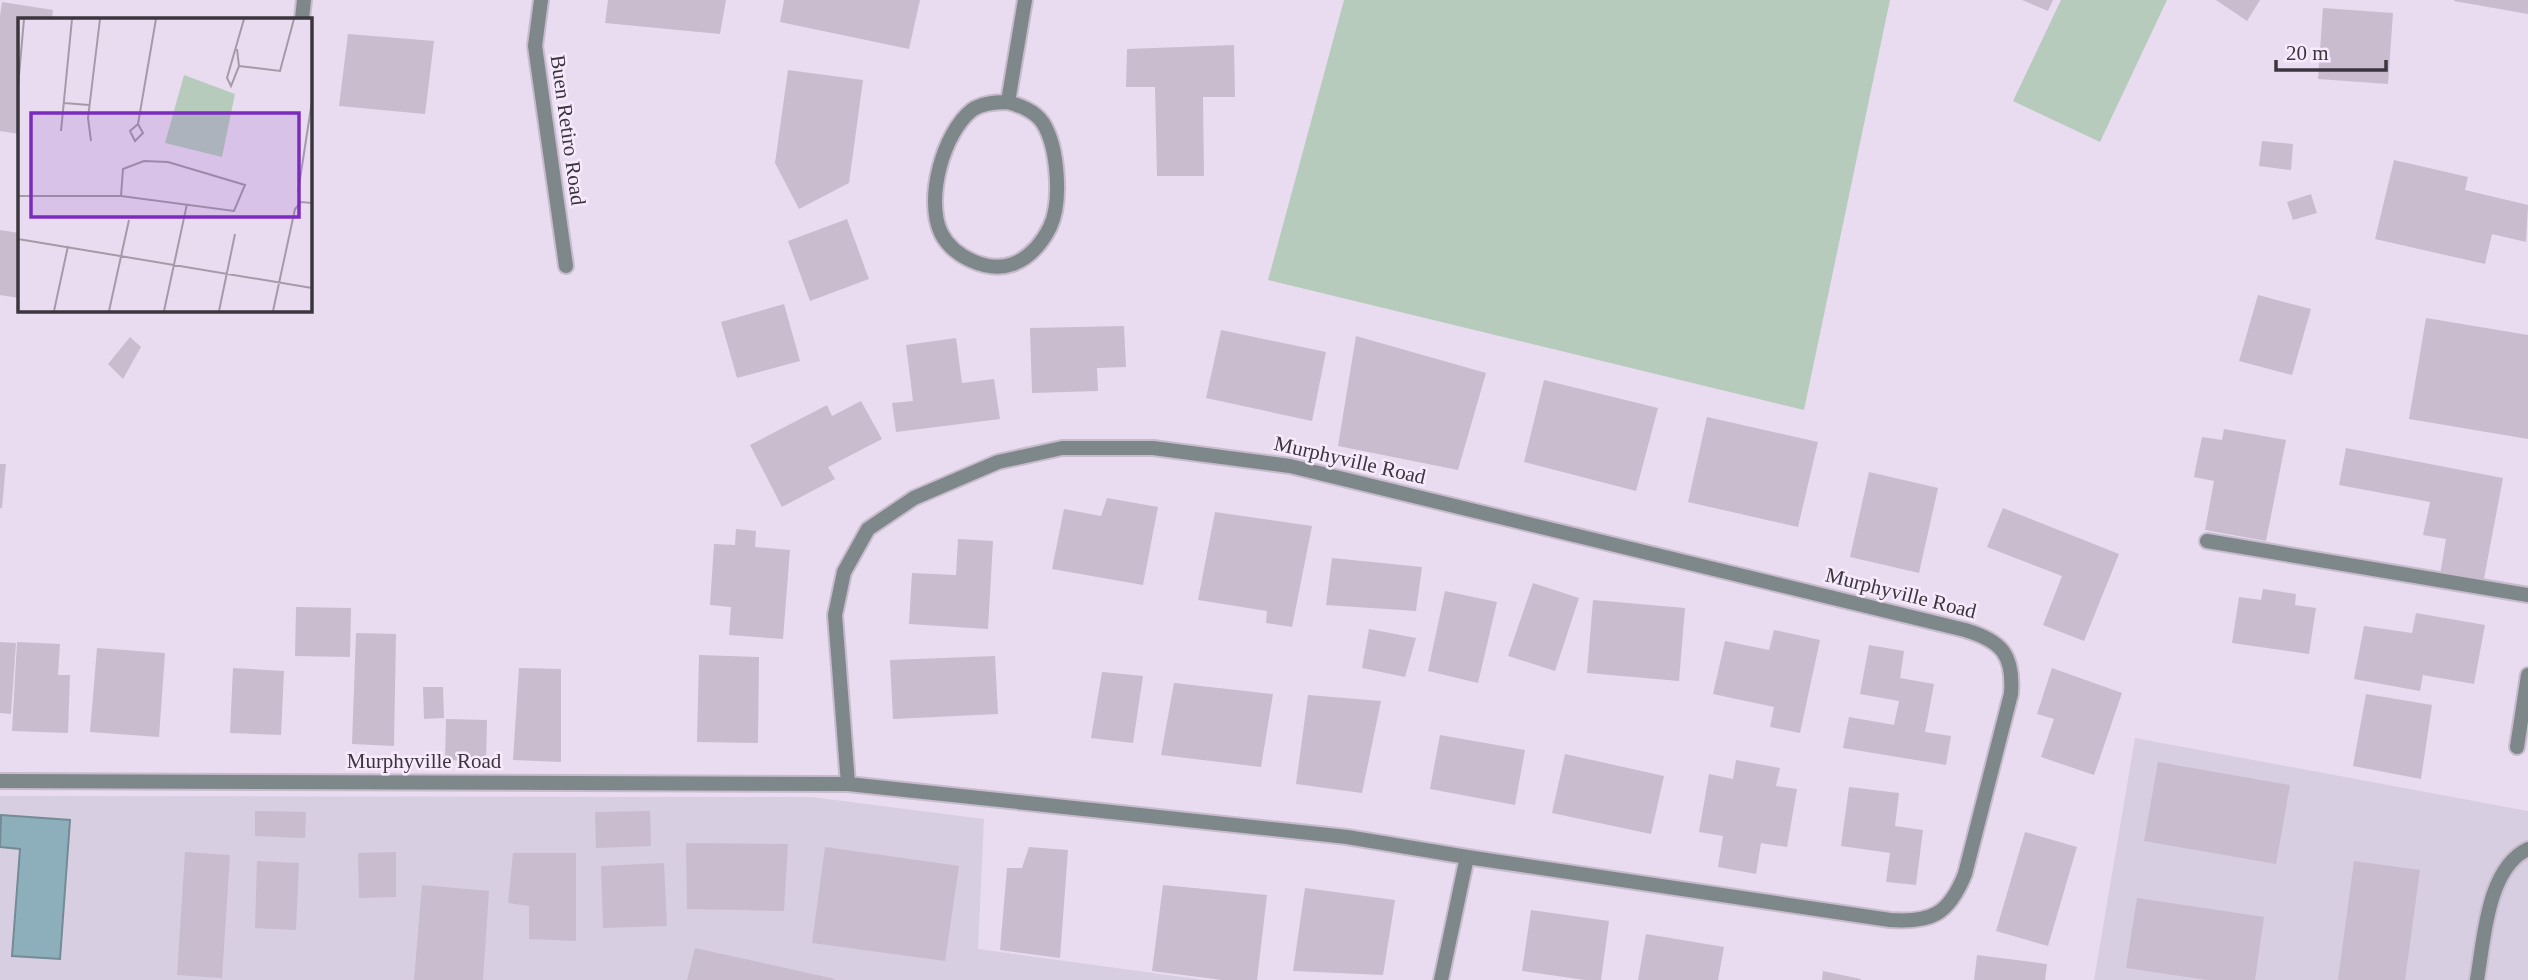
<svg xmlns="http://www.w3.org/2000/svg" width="2528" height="980" viewBox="0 0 2528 980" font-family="'Times New Roman',serif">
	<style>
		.commercial { fill: #d7cee2 }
		.green { fill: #b7cbbc }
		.water { fill: #8dafbc; stroke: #748b96; stroke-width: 2 }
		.building { fill: #c9bcce }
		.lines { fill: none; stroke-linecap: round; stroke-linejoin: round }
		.lane-casing { stroke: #c7bbcc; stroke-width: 18 }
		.street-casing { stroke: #c7bbcc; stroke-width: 18 }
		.lane { stroke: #7e888b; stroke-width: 14 }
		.street { stroke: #7e888b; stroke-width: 14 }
		.labels { text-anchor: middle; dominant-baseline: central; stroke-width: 5; stroke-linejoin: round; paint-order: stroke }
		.street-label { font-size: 21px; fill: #3b363d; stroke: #f7eafd }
		.inset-road { fill: none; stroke: #a49aa8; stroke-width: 2 }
		.view { fill: #7b2cbf; fill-opacity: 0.15; stroke: #7b2cbf; stroke-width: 3.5 }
		.inset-edge { fill: none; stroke: #3b363d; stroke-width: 3.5 }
	</style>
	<rect width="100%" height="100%" fill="#eadcf0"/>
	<!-- commercial -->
	<path class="commercial" d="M2135 738 2528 811V980H2094Z
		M0 796 811 797 984 819 978 949 1204 980H0Z"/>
	<!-- green -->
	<path class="green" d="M1344 0H1890L1804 410 1268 280Z
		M2061 0H2167L2100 142 2013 101Z"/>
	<!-- water -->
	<path class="water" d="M1 815 70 820 60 959 12 956 20 849 0 847Z"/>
	<!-- building -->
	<path class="building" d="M608 0H726L720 34 605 23Z
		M784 0H920L909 49 780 22Z
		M2022 0H2053L2048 11Z
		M2216 0H2260L2247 21Z
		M2454 0H2528V14L2454 1Z
		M2 2 53 10 52 19H19V134L0 131V16Z
		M2323 8 2393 13 2388 84 2318 79Z
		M348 34 434 41 425 114 339 106Z
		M1234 45 1235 97H1203L1204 176H1157L1155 87H1126L1127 49Z
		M788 70 863 80 849 183 799 209 775 163Z
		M2262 141 2293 144 2291 170 2259 166Z
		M2394 160 2468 177 2465 190 2528 205 2526 242 2492 234 2485 264 2375 239Z
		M2311 194 2317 213 2293 220 2287 202Z
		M847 219 869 279 810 301 788 241Z
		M0 230 19 233V298L0 295Z
		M2258 295 2311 309 2292 375 2239 361Z
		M784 304 800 361 737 378 721 322Z
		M2426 318 2528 335V439L2409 419Z
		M1124 326 1126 367 1097 368 1098 391 1032 393 1030 328Z
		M1221 330 1326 352 1312 421 1206 398Z
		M1356 336 1486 373 1458 470 1338 446Z
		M130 337 141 347 123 379 108 364Z
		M956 338 962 383 994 379 1000 419 896 432 892 403 913 401 906 345Z
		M1544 380 1658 408 1636 491 1524 462Z
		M861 401 882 439 828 467 835 479 782 507 750 445 827 405 832 416Z
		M1707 417 1818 442 1798 527 1688 502Z
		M2224 429 2286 440 2266 541 2205 530 2214 481 2194 477 2197 461 2202 437 2222 440Z
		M2346 448 2503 478 2483 584 2440 575 2446 539 2423 535 2430 502 2339 485Z
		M0 464H6L2 508H0Z
		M1869 472 1938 488 1919 573 1850 557Z
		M1107 498 1158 507 1143 585 1052 569 1064 509 1101 516Z
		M2003 508 2119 554 2084 641 2043 625 2062 576 1987 547Z
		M1215 512 1312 526 1292 627 1266 623 1267 611 1198 600Z
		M736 529 756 531 755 547 790 550 783 639 729 635 731 607 710 605 714 544 735 545Z
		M958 539 993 541 988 629 909 624 912 573 956 575Z
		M1332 558 1422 567 1416 611 1326 605Z
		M1533 583 1579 598 1555 671 1508 656Z
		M2263 589 2296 594 2295 605 2316 608 2309 654 2232 643 2239 597 2261 600Z
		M1445 591 1497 602 1478 683 1428 671Z
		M1593 600 1685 608 1679 681 1587 673Z
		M296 607 351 608 350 657 295 656Z
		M2416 613 2485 625 2474 684 2423 675 2420 691 2354 679 2364 626 2412 633Z
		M1369 629 1416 638 1405 677 1362 668Z
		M1774 630 1820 640 1800 733 1770 727 1774 707 1713 694 1725 641 1769 650Z
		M356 633 396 634 394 746 352 744Z
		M0 642 16 643 11 714 0 713Z
		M17 642 60 644 58 675H70L68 733 12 731Z
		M1869 645 1904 651 1900 678 1934 684 1925 732 1951 736 1946 765 1843 748 1849 717 1894 725 1899 701 1860 694Z
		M97 648 165 653 159 737 90 732Z
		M699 655 759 657 758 743 697 742Z
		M995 656 998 714 893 719 890 660Z
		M233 668 284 671 281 735 230 733Z
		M519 668 561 669V762L513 760Z
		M2052 668 2122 693 2094 775 2041 757 2054 719 2037 714Z
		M1102 672 1143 676 1133 743 1091 738Z
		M1174 683 1273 694 1261 767 1161 755Z
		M423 687H443L444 718 424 719Z
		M2366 694 2432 705 2421 779 2353 766Z
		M1308 695 1381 701 1362 793 1296 784Z
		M446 719 487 720 486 761 445 760Z
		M1440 735 1525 750 1515 805 1430 789Z
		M1565 754 1664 776 1651 834 1552 813Z
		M1736 760 1780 768 1776 786 1797 789 1787 847 1761 843 1756 874 1718 867 1723 836 1699 832 1709 774 1733 779Z
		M2158 762 2290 785 2276 864 2144 841Z
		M1849 787 1899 793 1895 826 1923 830 1916 885 1886 882 1890 853 1841 846Z
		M255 811 306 812 305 838 255 836Z
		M650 811 651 846 596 848 595 812Z
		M2025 832 2077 847 2048 946 1996 931Z
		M686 843 788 844 784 911 687 909Z
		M825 847 959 866 945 961 812 943Z
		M1029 847 1068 850 1060 958 1000 950 1007 868H1022Z
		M185 852 230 855 222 978 177 975Z
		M396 852V897L359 898 358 853Z
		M513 853H576V941L529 939V906L508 903Z
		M257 861 299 863 296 930 255 928Z
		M2354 861 2420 870 2405 980H2338Z
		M664 863 667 926 603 928 601 866Z
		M422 885 489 891 483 980H414Z
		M1163 885 1267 895 1257 980H1222L1152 971Z
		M1305 888 1395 900 1383 975 1293 971Z
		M2137 898 2264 917 2255 980H2207L2126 968Z
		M1531 910 1609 921 1601 980H1585L1522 971Z
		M1646 934 1724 947 1718 980H1638Z
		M695 948 835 979 834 980H687Z
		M1977 955 2047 964 2045 980H1974Z
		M1823 971 1861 979V980H1822Z"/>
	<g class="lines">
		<!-- lane casing -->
		<g class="lane-casing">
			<path id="lane" d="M2207 541 2528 595"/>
		</g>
		<!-- street casing -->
		<g class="street-casing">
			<path id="street" d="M541 0 535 46 566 266
				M302 19 304 0
				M1008 102C1021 106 1035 111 1043 123 1058 147 1062 202 1050 227 1042 243 1031 257 1013 264 988 273 953 257 941 233 925 199 943 133 972 110 982 103 995 102 1008 102Z
				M1008 102 1025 0
				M2517 747 2528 675
				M0 781 848 784 1347 837 1467 857 1890 920C1932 923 1949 914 1965 874L2011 694C2014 655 2002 641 1965 630L1290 466 1153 448H1062L998 462 914 498 868 529 844 572 835 615 848 784
				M1441 980 1467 857
				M2477 980C2484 940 2487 868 2528 849"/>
		</g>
		<!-- lane -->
		<use href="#lane" class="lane"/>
		<!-- street -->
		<use href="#street" class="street"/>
	</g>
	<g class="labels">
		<!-- street labels -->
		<g class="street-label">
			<text transform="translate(568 130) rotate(82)">Buen Retiro Road</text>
			<text transform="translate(1350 460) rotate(13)">Murphyville Road</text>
			<text transform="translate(1901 593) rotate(14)">Murphyville Road</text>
			<text x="424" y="761">Murphyville Road</text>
		</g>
	</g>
	<!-- overview -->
	<g transform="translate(18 18)">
		<rect width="294" height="294" fill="#eadcf0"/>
		<path d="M166 57 217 76 204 139 147 125Z" fill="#b7cbbc"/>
		<path class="inset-road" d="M219 31 221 48 213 68 209 60 226 1M221 48 262 53 276 1M0 69 6 1M46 85 71 87M120 106 125 115 117 123 112 113 120 106 138 1M43 113 54 1M73 123 70 100 82 1M280 174 294 83M0 178H103L216 193 227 167 150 144 126 143 105 151 103 178M0 221 294 270M36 293 50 228M91 293 111 202M146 293 169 186M201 293 217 216M255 293 277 191 283 184 294 185"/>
		<path class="view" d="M13 95H281V199H13Z"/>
		<rect width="294" height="294" class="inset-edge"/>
	</g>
	<!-- scale -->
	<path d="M2276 60v10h110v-10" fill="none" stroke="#3b363d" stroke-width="3.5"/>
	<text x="2286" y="60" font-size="21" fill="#3b363d" stroke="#f7eafd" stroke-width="5" paint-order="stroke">20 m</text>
</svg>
